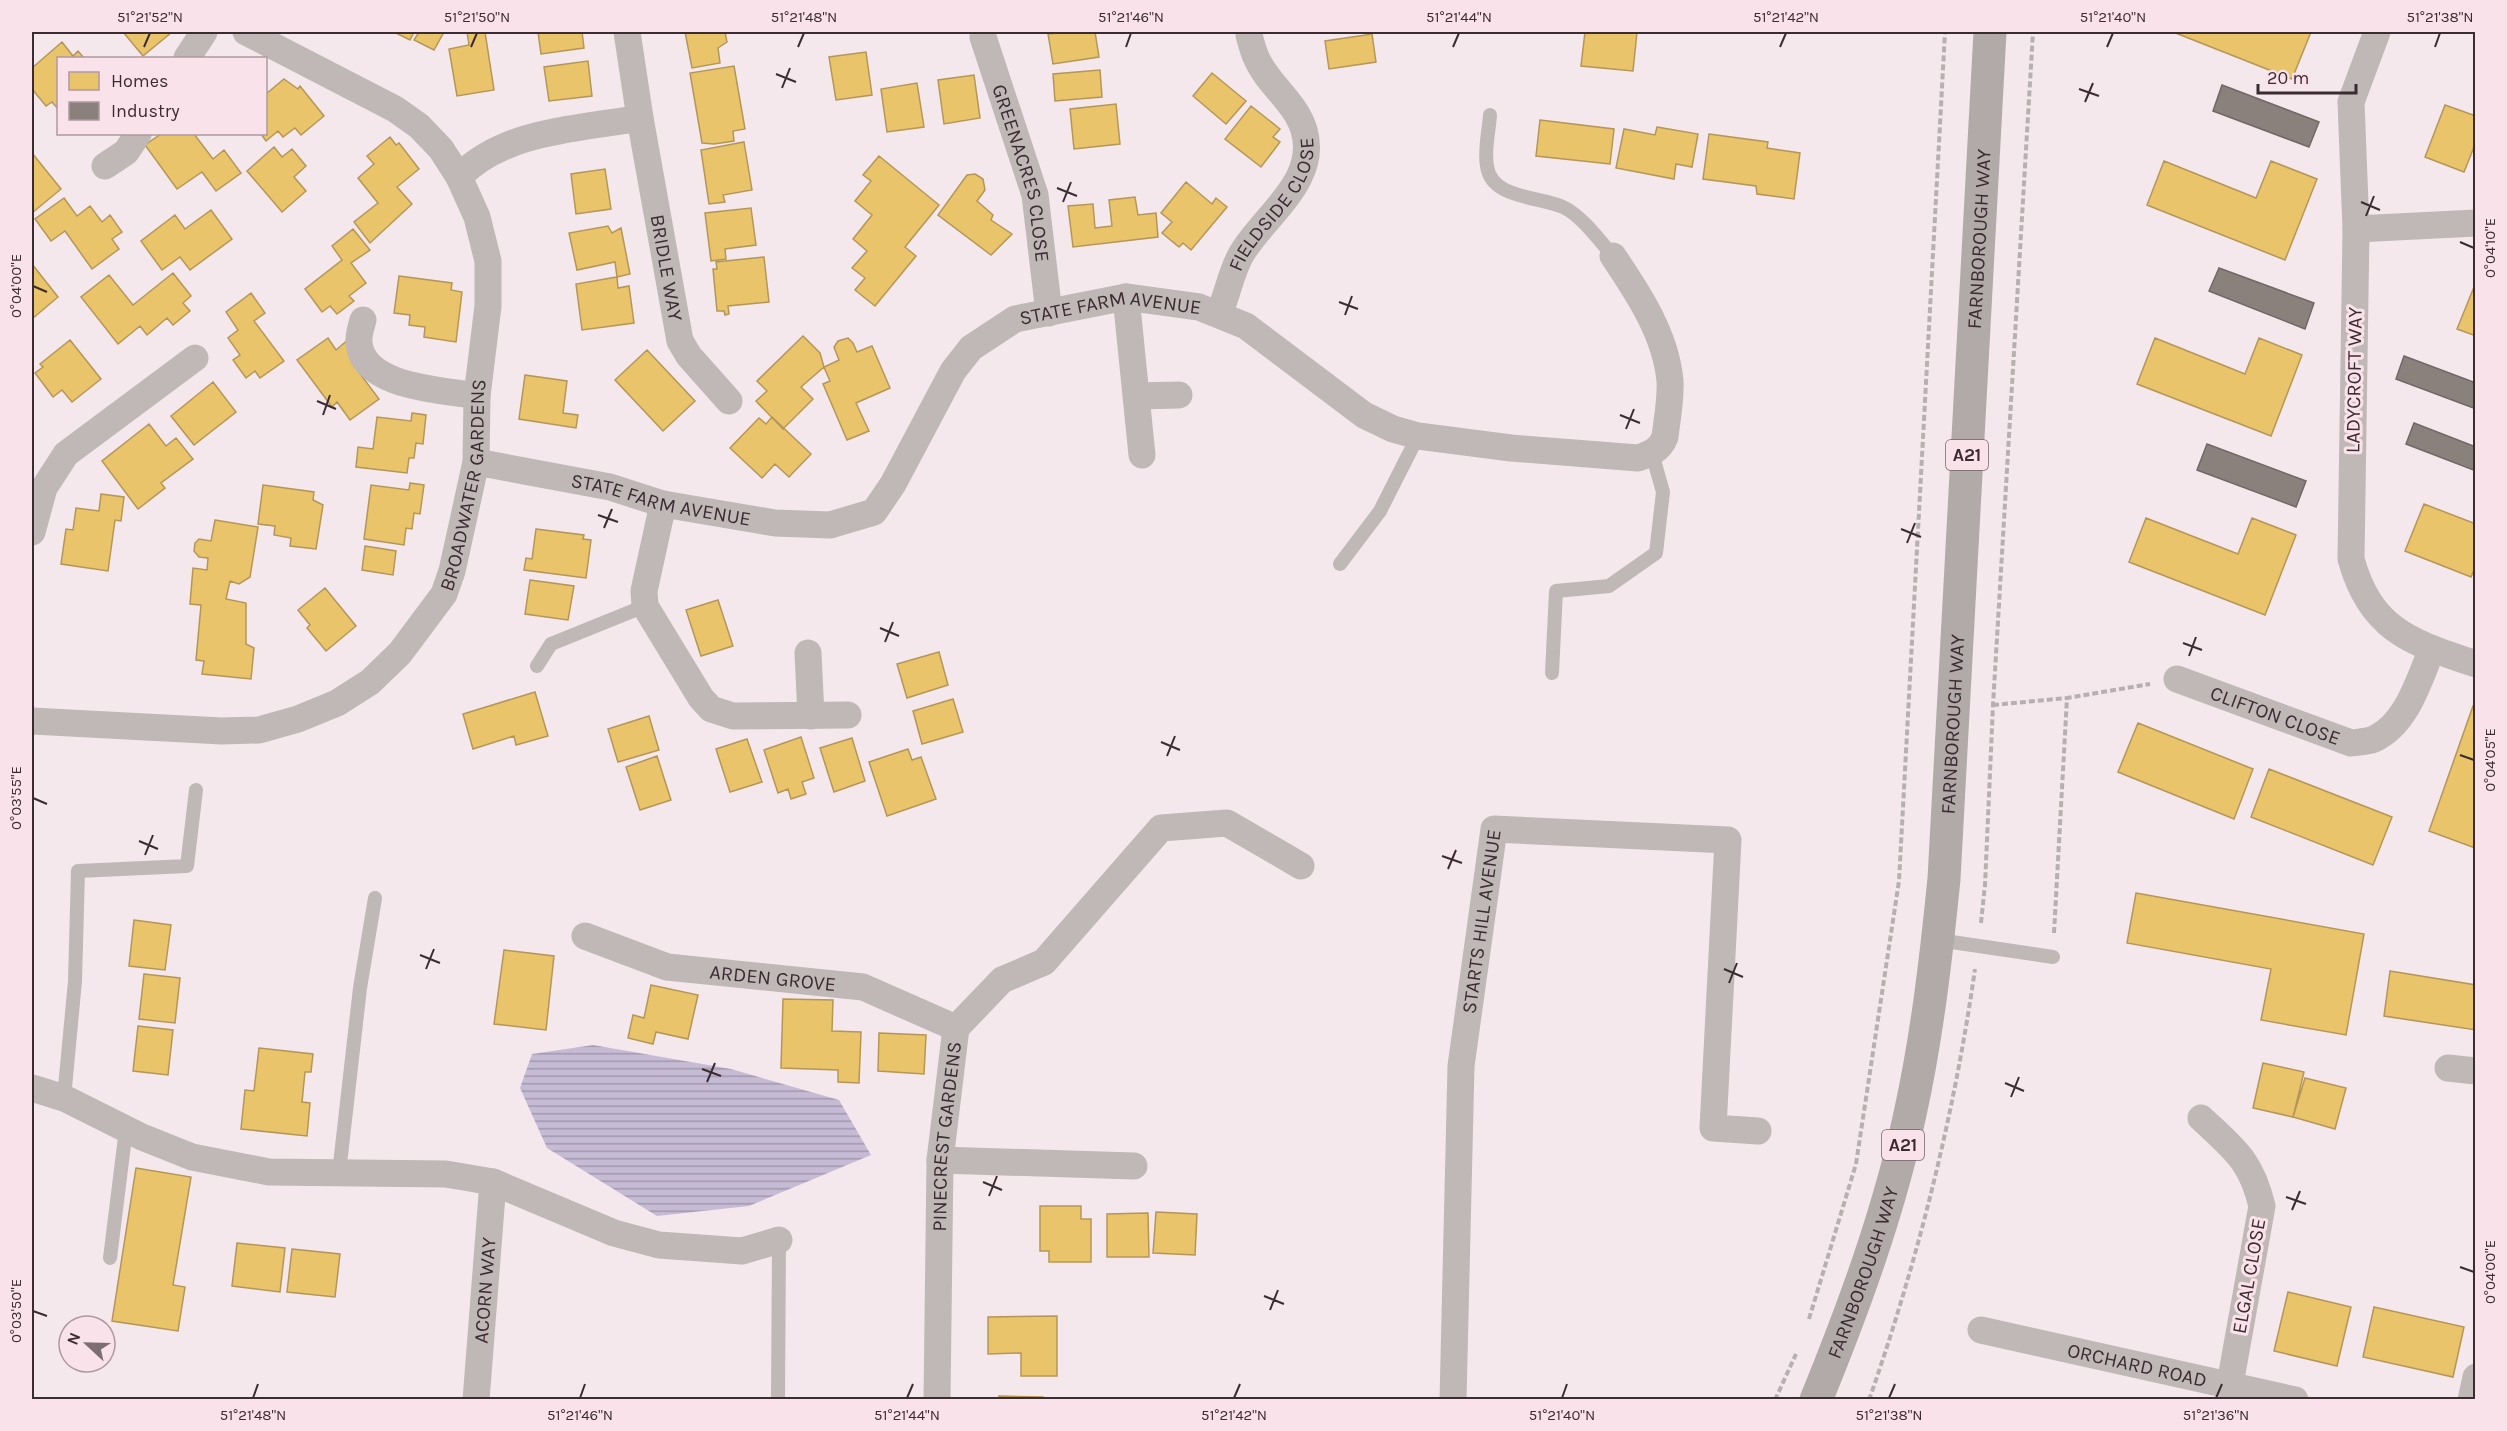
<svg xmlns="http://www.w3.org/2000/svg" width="2507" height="1431" viewBox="0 0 2507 1431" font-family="Karla,sans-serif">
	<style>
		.water { fill: url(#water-rules) }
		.homes { fill: #e9c46a; stroke: #b59659; stroke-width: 1.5 }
		.industry { fill: #8a817c; stroke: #726866; stroke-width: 1.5 }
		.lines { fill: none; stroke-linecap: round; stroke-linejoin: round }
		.path { stroke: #b7afb0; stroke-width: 4; stroke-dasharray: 6 3; stroke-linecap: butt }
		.service { stroke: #bfb8b7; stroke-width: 14 }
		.minor { stroke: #bfb8b7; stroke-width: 27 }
		.trunk { stroke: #b2aaa8; stroke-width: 33 }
		.ticks { fill: none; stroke: #3b2c31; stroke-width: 2 }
		.labels { text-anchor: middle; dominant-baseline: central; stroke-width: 6; stroke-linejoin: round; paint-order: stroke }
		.shield { fill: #fae2eb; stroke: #746369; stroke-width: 1.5 }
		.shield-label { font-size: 18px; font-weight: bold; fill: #3b2c31 }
		.street-label { font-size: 20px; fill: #3b2c31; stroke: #fae2eb }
		.neatline { fill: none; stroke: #3b2c31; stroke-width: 2 }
		.ticks-label { font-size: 15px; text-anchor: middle; fill: #3b2c31 }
	</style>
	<defs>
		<pattern id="water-rules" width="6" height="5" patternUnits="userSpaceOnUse" patternTransform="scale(1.5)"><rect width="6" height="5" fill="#c6bbd5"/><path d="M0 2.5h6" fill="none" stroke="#a298ad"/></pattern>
	</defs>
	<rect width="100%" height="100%" fill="#f4e8ec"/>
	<!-- water -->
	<path class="water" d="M593 1045 731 1069 839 1100 871 1155 749 1206 657 1216 547 1148 520 1088 532 1054Z"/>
	<!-- homes -->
	<path class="homes" d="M123 32H172L143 56Z
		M394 32H414L410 40Z
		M419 32H444L434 50 414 40Z
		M467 32H485L494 90 457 96 449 49 469 45Z
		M538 32H582L584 48 541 54Z
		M685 32H725L727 42 718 48 720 63 692 68Z
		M1067 32H1095L1099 57 1053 64 1048 34Z
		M1585 32H1637L1633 71 1581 66Z
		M2173 32H2311L2292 79Z
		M1372 34 1376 62 1329 69 1325 41Z
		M62 42 73 56 78 51 84 58H58V109L52 102 46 106 32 89V68Z
		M866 52 872 95 836 100 829 57Z
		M588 61 592 96 549 101 544 67Z
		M734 66 745 129 733 131 734 141 714 144 702 143 690 73Z
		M1100 70 1102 97 1055 101 1053 74Z
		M1212 73 1246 101 1226 124 1193 96Z
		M974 75 980 118 944 124 938 80Z
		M284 79 298 89 300 86 324 116 301 135 295 128 283 137 278 131 266 141 261 134H266V94Z
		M917 83 924 127 887 132 881 89Z
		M1116 104 1120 144 1074 149 1070 109Z
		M2445 105 2476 116V142L2464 172 2425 157Z
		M1251 106 1280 129 1273 137 1280 142 1261 167 1225 139Z
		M1540 120 1614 129 1610 164 1536 156Z
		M1657 127 1698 134 1692 167 1676 164 1674 179 1616 168 1624 129 1655 135Z
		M161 134H194L213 159 224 150 241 173 216 191 202 172 177 189 145 145Z
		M1709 134 1768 142 1767 148 1800 153 1794 199 1757 194 1756 186 1703 179Z
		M390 137 396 145 399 143 419 169 397 187 412 204 370 243 354 222 378 203 358 178 374 164 367 156Z
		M744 142 752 190 723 195 725 202 709 204 701 150Z
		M274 147 282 157 292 149 306 166 294 177 306 191 282 212 247 171Z
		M32 153 61 189 32 213Z
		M879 156 939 205 905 247 916 256 875 306 855 290 865 278 852 268 867 251 853 239 872 215 855 201 871 181 863 175Z
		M2164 161 2256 198 2271 161 2317 179 2285 260 2147 205Z
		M605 169 611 209 576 214 571 174Z
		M975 174 983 179 985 190 977 201 993 215 991 220 1012 234 991 255 938 215 967 175Z
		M1186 182 1212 204 1216 198 1227 207 1191 250 1183 243 1179 247 1162 233 1172 222 1161 213Z
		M1135 197 1138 215 1156 213 1158 237 1073 247 1068 206 1093 204 1095 228 1112 226 1109 200Z
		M64 198 77 216 90 206 102 222 110 215 122 232 112 239 119 249 92 269 65 231 51 241 35 219Z
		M751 208 756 245 725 249 726 259 711 261 705 213Z
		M211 210 232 239 190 270 180 257 162 270 141 241 175 215 185 229Z
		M608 226 612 233 621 228 630 274 617 277 615 262 577 270 569 233Z
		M353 229 370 250 351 263 366 283 349 296 354 301 337 314 330 306 322 312 305 289 342 260 332 246Z
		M764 257 769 302 728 306 729 314 725 315 724 311H717L713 269H717L716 262Z
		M32 264 58 297 32 319Z
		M173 273 191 296 183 303 190 311 173 325 167 318 147 335 140 326 118 344 81 297 109 275 133 305Z
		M399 276 452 283 451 290 462 292 456 342 424 337 425 327 409 325 410 315 394 313Z
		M617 277 618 288 629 286 634 323 582 330 576 284Z
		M2476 282V336L2457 329Z
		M251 293 265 313 254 321 284 361 260 378 255 371 246 378 233 360 240 355 228 338 238 330 226 312Z
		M803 336 820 353 824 367 801 387 813 399 783 429 756 401 767 391 757 381Z
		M328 338 336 350 349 339 352 363 379 399 350 420 337 402 332 407 297 360Z
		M848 338 853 343 857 352 872 346 890 388 856 403 869 431 847 440 823 384 830 381 824 367 839 360 834 347 838 341Z
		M2155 338 2245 374 2259 338 2302 355 2271 436 2137 384Z
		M70 340 101 379 72 402 62 390 53 397 35 373 43 367 40 364Z
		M647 350 695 401 663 431 615 380Z
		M525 375 567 381 563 413 578 415 576 428 519 419Z
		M213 382 236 412 194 445 171 416Z
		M412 413 426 415 423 444 416 443 414 458H409L407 473 356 467 358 447 373 449 377 417 411 421Z
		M772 417 811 454 789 477 775 464 762 478 730 448 759 418 766 424Z
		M149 424 166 446 176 438 193 459 161 483 165 488 138 509 102 461Z
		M410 483 424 485 420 514 414 513 412 529 406 528 404 545 364 539 371 485 409 490Z
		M263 485 314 492 313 500 323 505 316 549 290 546 291 538 274 535 275 526 258 524Z
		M101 494 124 497 121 521 115 520 108 571 61 564 66 529 73 530 76 508 99 511Z
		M2424 504 2476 524V565L2471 577 2405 551Z
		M2146 518 2238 554 2252 518 2296 535 2265 615 2129 562Z
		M215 520 258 527 250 577 239 584 230 581 226 599 246 603V644L254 648 251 679 202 674 204 661 196 660 201 605 190 604 193 568 207 570 208 558 199 557 194 551 195 543 199 539 211 541Z
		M536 529 584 535 583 539 591 540 586 578 524 570 526 558 532 559Z
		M365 546 396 551 393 575 362 570Z
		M530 580 574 586 568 620 525 614Z
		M325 588 356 626 326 651 307 628 310 625 298 610Z
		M718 600 733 646 701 656 686 610Z
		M939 652 948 685 907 698 897 664Z
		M535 692 548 736 516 745 514 736 473 749 463 714Z
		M953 699 963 732 922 744 913 711Z
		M2473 706 2476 707 2475 848 2429 831Z
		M649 716 659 750 618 762 608 729Z
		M2138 723 2253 769 2234 819 2118 772Z
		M801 737 814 778 802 782 806 794 791 799 788 789 778 793 764 750Z
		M852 738 865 781 834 792 820 748Z
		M747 739 762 782 730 792 716 749Z
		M908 749 912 760 921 757 936 799 887 816 869 762Z
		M657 756 671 800 640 810 626 767Z
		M2269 769 2392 817 2373 865 2251 817Z
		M2136 893 2364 934 2346 1035 2261 1020 2271 969 2127 943Z
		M134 920 171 925 165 970 129 966Z
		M504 950 554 956 546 1030 494 1024Z
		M2390 971 2476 985V1030L2384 1016Z
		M144 974 180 978 175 1023 139 1019Z
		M651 985 698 995 688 1039 656 1032 653 1044 628 1038 633 1015 644 1018Z
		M783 999 833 1000 832 1031 861 1032 859 1083 838 1082V1070L781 1068Z
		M138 1026 173 1030 168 1075 133 1071Z
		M879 1033 926 1035 924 1074 878 1071Z
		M259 1048 313 1054 311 1072H305L302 1102 310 1103 307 1136 241 1129 245 1090 254 1091Z
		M2263 1063 2304 1072 2293 1117 2253 1108Z
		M2305 1078 2346 1088 2335 1129 2293 1117Z
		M136 1168 191 1177 173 1285 185 1287 178 1331 112 1321Z
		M1040 1206H1081V1219H1091V1262H1049V1251H1040Z
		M1156 1212 1197 1214 1195 1255 1153 1253Z
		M1148 1213 1149 1257H1107V1214Z
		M237 1243 285 1248 280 1292 232 1286Z
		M292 1249 340 1254 335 1297 287 1292Z
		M2288 1292 2351 1307 2337 1366 2274 1351Z
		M2374 1307 2464 1327 2453 1377 2363 1357Z
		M1057 1316V1376H1021V1353L988 1354V1317Z
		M999 1396 1043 1397V1400H999Z"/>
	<!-- industry -->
	<path class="industry" d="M2222 85 2319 122 2309 147 2213 111Z
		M2219 268 2314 303 2305 329 2209 291Z
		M2404 356 2476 383V409L2396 379Z
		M2414 423 2476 447V471L2406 444Z
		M2207 444 2306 481 2296 507 2197 470Z"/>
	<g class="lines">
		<!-- path -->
		<path class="path" d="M1993 705 2067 698
			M1981 923 1985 885 1993 705 2033 32
			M2054 933 2067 698 2150 684
			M1809 1319 1856 1164 1899 881 1945 32
			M1775 1400 1796 1354
			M1869 1400C1918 1260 1954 1116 1975 969"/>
		<!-- service -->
		<path class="service" d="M1490 115C1489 131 1484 150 1487 166 1491 199 1539 196 1563 207 1582 216 1599 240 1613 256
			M1340 564 1380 511 1418 436
			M537 666 551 644 645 606
			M1552 673 1556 591 1609 586 1656 553 1663 492 1652 453
			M1938 940 2053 957
			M64 1098 75 981 78 871 187 866 196 790
			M339 1173 360 988 375 898
			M110 1258 126 1129
			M778 1400 779 1240"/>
		<!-- minor -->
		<g class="minor">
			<path d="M627 32 640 118"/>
			<path d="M2377 32 2351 102 2356 229 2351 559C2371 631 2411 642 2476 664"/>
			<path id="s1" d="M983 37 1035 195 1049 313"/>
			<path d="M187 58 204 32"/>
			<path d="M105 166 126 152 138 134"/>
			<path id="s2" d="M459 177C504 130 579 129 640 118L680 341 689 356 729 401"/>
			<path d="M2356 229 2476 223"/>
			<path d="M1126 297 1142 455"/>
			<path id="s3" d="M1219 313C1228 294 1231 271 1242 253 1265 215 1319 180 1304 130 1295 101 1267 84 1256 57 1253 51 1251 42 1249 35"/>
			<path d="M363 320C361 327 358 336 359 343 363 388 444 390 477 396"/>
			<path d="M1137 396 1179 395"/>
			<path id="s4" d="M476 462 610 487 663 504 775 523 830 525 874 512 893 484 953 371 971 348 1015 319 1126 297 1199 307 1246 326 1364 415 1393 429 1418 436 1511 448 1638 458C1650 454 1660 450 1665 437 1667 419 1671 400 1670 381 1666 335 1638 293 1613 256"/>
			<path d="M663 504 644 591 645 606 701 698 711 709 733 716 848 715"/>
			<path d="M32 532 44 488 66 454 195 358"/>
			<path d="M808 653 811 716"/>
			<path id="s5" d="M2177 679 2351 743C2358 742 2367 742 2374 739 2407 724 2419 680 2432 649"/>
			<path id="s6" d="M32 721 222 731 259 730 298 719 337 703 370 682 400 653 444 594 452 571 476 462 477 396 488 306V261L477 217 459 177 441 149 419 126 395 109 246 32"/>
			<path id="s7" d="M585 936 667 967 863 987 956 1028"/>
			<path d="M2448 1068 2476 1071"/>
			<path d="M32 1088 64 1098 142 1137 192 1157 269 1172 446 1174 493 1182 614 1233 659 1245 742 1251 779 1240"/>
			<path d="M2201 1118C2234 1149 2251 1160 2262 1206L2230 1384"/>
			<path d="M940 1160 1134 1166"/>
			<path id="s8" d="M1981 1330 2295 1400"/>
			<path id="s9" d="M476 1400 493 1182"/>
			<path id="s10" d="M937 1400 940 1160 956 1028 1002 980 1044 962 1161 828 1227 823 1301 866"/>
			<path id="s11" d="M1453 1400 1461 1066 1494 829 1728 840 1713 1128 1758 1131"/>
			<path d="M2471 1400 2476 1377"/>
		</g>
		<!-- trunk -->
		<path class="trunk" id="s12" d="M1816 1400C1854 1307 1889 1212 1910 1114 1927 1037 1936 958 1944 879L1990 32"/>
	</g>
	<!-- ticks -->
	<path class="ticks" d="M144 47 150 33M471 47 477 33M798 47 804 33M1126 47 1131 33M1453 47 1459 33M1780 47 1786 33M2107 47 2113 33M2435 47 2440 33M776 74 796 82M782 88 790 68M2079 89 2099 96M2085 102 2093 83M1057 188 1077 196M1063 202 1071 182M2361 202 2380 210M2366 216 2374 196M2460 242 2474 248M33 286 47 292M1339 302 1358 309M1345 315 1352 296M317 401 336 409M323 415 330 395M1620 415 1640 423M1626 429 1634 409M598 515 618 522M604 528 612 509M1901 529 1921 537M1907 543 1915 523M880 628 899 636M885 642 893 622M2183 643 2202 650M2189 656 2196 637M1161 742 1180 750M2460 755 2474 760M1167 756 1175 736M33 798 47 804M139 841 158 849M145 855 153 835M1442 856 1462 863M1448 869 1456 850M420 955 440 963M426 969 434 949M1724 969 1743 977M1729 983 1737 963M702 1069 721 1076M707 1082 715 1063M2005 1083 2024 1091M2011 1097 2019 1077M983 1182 1002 1190M989 1196 997 1176M2286 1197 2306 1204M2292 1210 2300 1191M2460 1267 2474 1272M1264 1296 1284 1304M1270 1310 1278 1290M33 1311 47 1316M253 1398 258 1384M580 1398 585 1384M907 1398 913 1384M1234 1398 1240 1384M1562 1398 1567 1384M1889 1398 1895 1384M2216 1398 2222 1384"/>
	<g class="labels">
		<!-- shield labels -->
		<g class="shield">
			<rect x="1946" y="440" width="42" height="30" rx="4.5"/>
			<rect x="1882" y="1130" width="42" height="30" rx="4.5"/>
		</g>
		<g class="shield-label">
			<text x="1967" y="455">A21</text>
			<text x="1903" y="1145">A21</text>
		</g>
		<!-- street labels -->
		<g class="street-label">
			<text stroke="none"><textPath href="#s1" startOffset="142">GREENACRES CLOSE</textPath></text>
			<text stroke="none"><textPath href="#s3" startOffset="123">FIELDSIDE CLOSE</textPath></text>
			<text stroke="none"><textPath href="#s12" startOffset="1180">FARNBOROUGH WAY</textPath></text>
			<text stroke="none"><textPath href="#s2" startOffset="346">BRIDLE WAY</textPath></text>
			<text stroke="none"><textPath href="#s4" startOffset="747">STATE FARM AVENUE</textPath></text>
			<text transform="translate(2354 380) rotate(-89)">LADYCROFT WAY</text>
			<text stroke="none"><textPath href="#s6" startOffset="576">BROADWATER GARDENS</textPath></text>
			<text stroke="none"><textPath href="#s4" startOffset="189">STATE FARM AVENUE</textPath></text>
			<text stroke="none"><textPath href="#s5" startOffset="105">CLIFTON CLOSE</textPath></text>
			<text stroke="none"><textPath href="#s12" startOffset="694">FARNBOROUGH WAY</textPath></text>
			<text stroke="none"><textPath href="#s11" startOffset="480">STARTS HILL AVENUE</textPath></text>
			<text stroke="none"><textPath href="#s7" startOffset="194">ARDEN GROVE</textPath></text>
			<text stroke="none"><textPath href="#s10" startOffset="264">PINECREST GARDENS</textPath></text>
			<text stroke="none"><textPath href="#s12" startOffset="136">FARNBOROUGH WAY</textPath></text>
			<text transform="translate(2249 1276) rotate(-80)">ELGAL CLOSE</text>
			<text stroke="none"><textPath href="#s9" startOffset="110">ACORN WAY</textPath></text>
			<text stroke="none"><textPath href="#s8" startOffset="160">ORCHARD ROAD</textPath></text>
		</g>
	</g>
	<!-- border -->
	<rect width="2507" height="1431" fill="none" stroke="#fae2eb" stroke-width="66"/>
	<!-- legend -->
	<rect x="57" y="57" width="210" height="78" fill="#fae2eb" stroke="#ae99a1" stroke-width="1.5"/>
	<rect x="69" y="72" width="30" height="18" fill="#e9c46a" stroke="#ae99a1" stroke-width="1.5"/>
	<text x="111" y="87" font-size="18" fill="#3b2c31">Homes</text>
	<rect x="69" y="102" width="30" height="18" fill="#8a817c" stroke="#ae99a1" stroke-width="1.5"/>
	<text x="111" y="117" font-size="18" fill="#3b2c31">Industry</text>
	<!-- north arrow -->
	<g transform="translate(87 1344) rotate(292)"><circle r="28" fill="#fae2eb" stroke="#ae99a1" stroke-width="1.5"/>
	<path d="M0-4.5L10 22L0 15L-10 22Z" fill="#7c6e72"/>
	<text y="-9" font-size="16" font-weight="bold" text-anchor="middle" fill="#3b2c31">N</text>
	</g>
	<!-- scale -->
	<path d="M2258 84v9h98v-9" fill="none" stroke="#3b2c31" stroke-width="3"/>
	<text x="2267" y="84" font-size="18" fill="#3b2c31" stroke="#fae2eb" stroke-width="4.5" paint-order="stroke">20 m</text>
	<rect x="33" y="33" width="2441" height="1365" class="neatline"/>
	<g class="ticks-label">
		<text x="150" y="22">51°21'52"N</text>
		<text x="477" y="22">51°21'50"N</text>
		<text x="804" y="22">51°21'48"N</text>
		<text x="1131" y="22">51°21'46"N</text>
		<text x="1459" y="22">51°21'44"N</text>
		<text x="1786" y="22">51°21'42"N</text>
		<text x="2113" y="22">51°21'40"N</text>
		<text x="2440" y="22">51°21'38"N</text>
		<text transform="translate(2490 248) rotate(-90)" y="5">0°04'10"E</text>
		<text transform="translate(16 286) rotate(-90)" y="5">0°04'00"E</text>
		<text transform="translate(2490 760) rotate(-90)" y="5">0°04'05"E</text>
		<text transform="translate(16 798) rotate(-90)" y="5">0°03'55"E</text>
		<text transform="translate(2490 1272) rotate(-90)" y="5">0°04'00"E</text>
		<text transform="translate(16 1311) rotate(-90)" y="5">0°03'50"E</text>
		<text x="253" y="1420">51°21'48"N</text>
		<text x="580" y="1420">51°21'46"N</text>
		<text x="907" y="1420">51°21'44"N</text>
		<text x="1234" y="1420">51°21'42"N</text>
		<text x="1562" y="1420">51°21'40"N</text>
		<text x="1889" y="1420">51°21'38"N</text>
		<text x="2216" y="1420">51°21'36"N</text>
	</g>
</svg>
